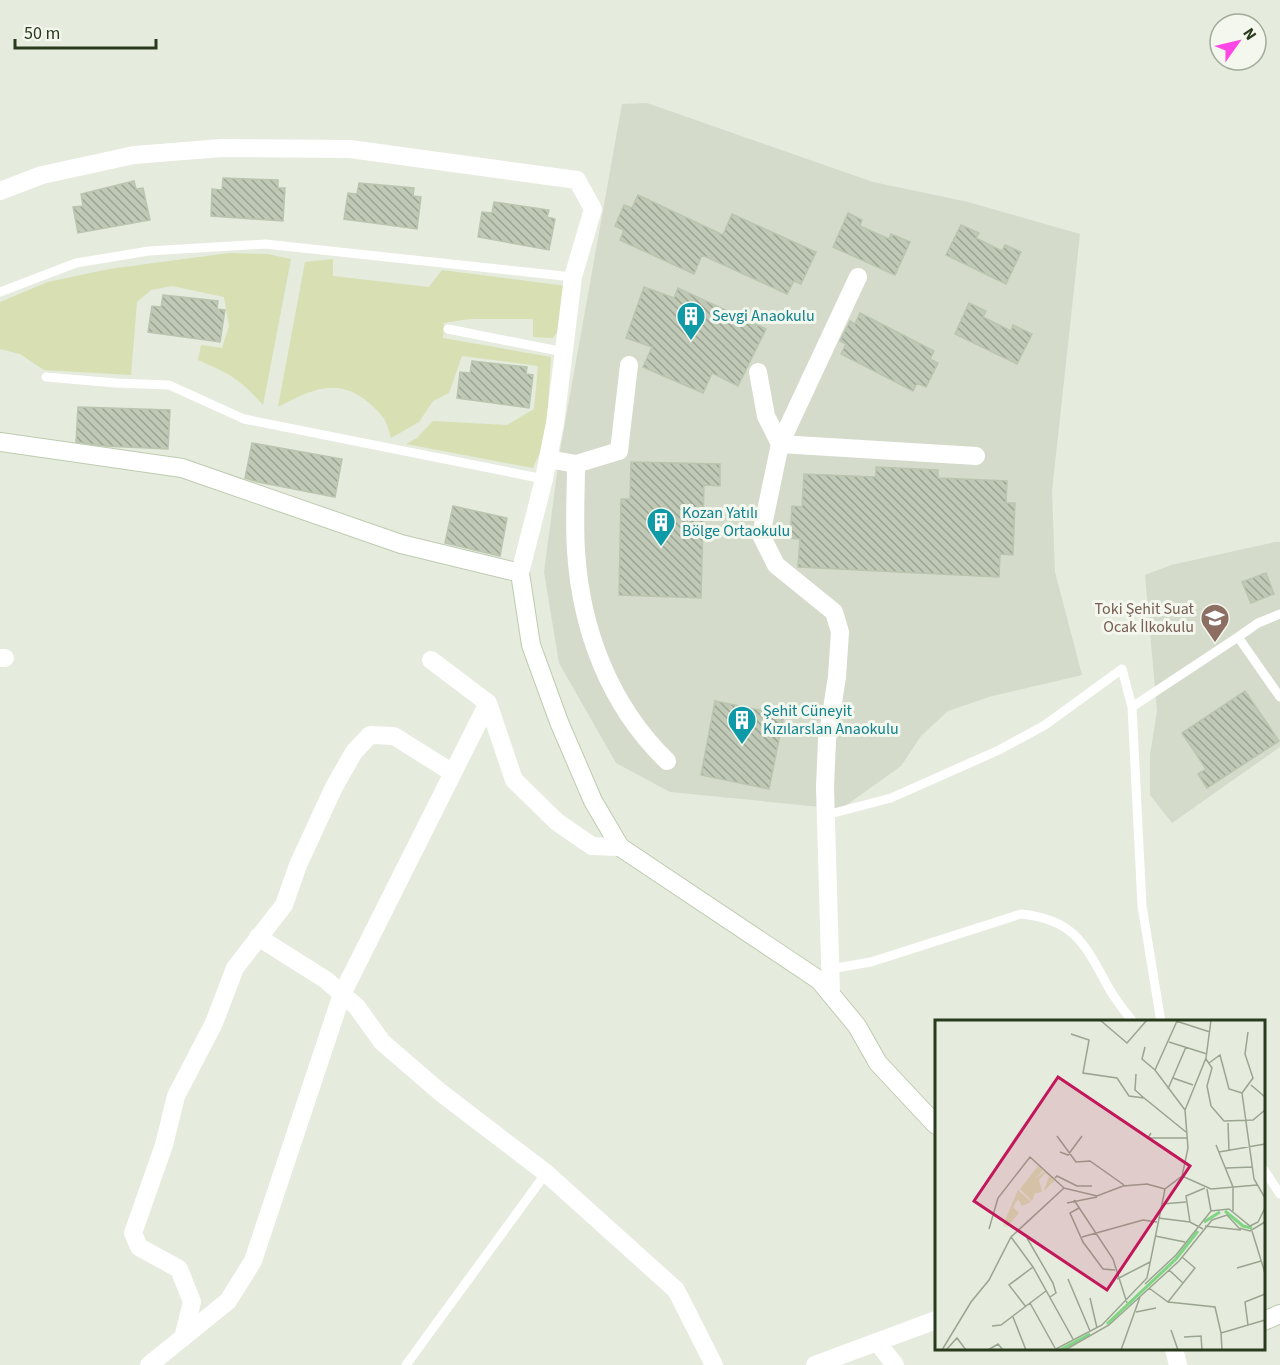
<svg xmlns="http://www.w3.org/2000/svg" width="1280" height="1365" viewBox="0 0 1280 1365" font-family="'Source Sans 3',sans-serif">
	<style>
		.built { fill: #d4dbcb }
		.grass { fill: #d7dfb3 }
		.building { fill: url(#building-back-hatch); stroke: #bac5af; stroke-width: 1.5 }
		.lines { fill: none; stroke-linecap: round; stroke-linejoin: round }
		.secondary-casing { stroke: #bdccaf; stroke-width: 20 }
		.lane { stroke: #fff; stroke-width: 9 }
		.street { stroke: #fff; stroke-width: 18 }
		.secondary { stroke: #fff; stroke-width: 18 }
		.labels { text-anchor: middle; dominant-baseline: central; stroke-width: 6; stroke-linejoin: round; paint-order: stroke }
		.culture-label { font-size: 16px; fill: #0d838f; stroke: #f3f7ed; text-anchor: start }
		.education-label { font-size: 16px; fill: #785e54; stroke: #f3f7ed; text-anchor: end }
		.inset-river { fill: none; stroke: #7ed683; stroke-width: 3 }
		.inset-road { fill: none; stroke: #9aa590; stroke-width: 1.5 }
		.view { fill: #c2185b; fill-opacity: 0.15; stroke: #c2185b; stroke-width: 3 }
		.inset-edge { fill: none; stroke: #293b1d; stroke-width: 3 }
	</style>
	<defs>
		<pattern id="building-back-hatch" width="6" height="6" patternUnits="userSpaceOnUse" patternTransform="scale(1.5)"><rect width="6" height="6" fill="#bfc9b5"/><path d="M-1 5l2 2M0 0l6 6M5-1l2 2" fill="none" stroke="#9ba493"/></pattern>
	</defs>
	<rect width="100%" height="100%" fill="#e5ebdd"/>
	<!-- built -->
	<path class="built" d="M647 103 873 182 968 202 1080 234 1052 491 1055 572 1082 675 992 696 948 711 921 736 901 766 841 809 670 792 616 763 559 663 544 572 560 451 622 104Z
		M1275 542H1280V747L1172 823 1150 795V755L1157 711 1145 575 1171 565Z"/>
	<!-- grass -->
	<path class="grass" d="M229 253 267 254 291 259 263 405C239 378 230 374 198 360L201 345 222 348 229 326 224 297 172 286 151 290 137 302 131 375 44 370 20 354 0 349V302L48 282 109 269Z
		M333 259V276L429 287 442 270 566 286 558 331 553 338 533 337V319H469L444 323 443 338 551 357 546 438 533 468 406 444 417 438 433 421 507 425 534 409 538 366 462 356 449 393 433 401 419 422 391 438C386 419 384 416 369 403 338 376 310 390 278 407L305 262Z"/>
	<!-- building -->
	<path class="building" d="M223 178 278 180V188H285L283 221 211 216 212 189 222 190Z
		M134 181 136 189 143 188 150 220 78 233 73 207 83 206 81 194Z
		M359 183 414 188 413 196 421 197 417 229 344 219 348 193 357 194Z
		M638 195 723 235 732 214 816 252 801 284 794 281 787 294 702 255 694 274 620 240 624 230 615 226 624 205 632 208Z
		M494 202 549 210 547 217 555 219 549 250 478 237 482 212 492 213Z
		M848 213 862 220 860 226 889 239 891 234 910 242 895 275 833 247Z
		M961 225 979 233 976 238 1002 251 1005 245 1021 252 1006 284 946 255Z
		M644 287 674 298 678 288 766 329 738 386 712 373 703 393 643 367 652 347 626 338Z
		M163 295 218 301 217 309 225 310 220 342 148 332 152 306 161 307Z
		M969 303 986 311 983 317 1011 331 1013 325 1032 334 1017 364 955 334Z
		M860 313 934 351 930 359 938 363 926 387 917 383 913 391 841 354 846 344 840 341 850 321 855 324Z
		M472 361 527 367 526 374 533 375 529 408 457 398 460 372 470 373Z
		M78 407 170 410 168 449 104 446 76 442Z
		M252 443 342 459 335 497 258 482 245 478Z
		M631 462 720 464V486L704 485 701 598 619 595 621 499H630Z
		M876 467 938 470V478L1007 481 1006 503H1015L1013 555 1000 554 999 577 798 567 800 539 790 538 792 506 802 507 804 474 876 477Z
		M453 506 507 518 500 556 445 543Z
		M1266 573 1274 594 1251 603 1242 582Z
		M1245 691 1279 741 1207 788 1198 774 1206 769 1182 733Z
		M715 701 784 715 769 789 701 775Z"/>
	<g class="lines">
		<!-- secondary casing -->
		<g class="secondary-casing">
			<path id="secondary" d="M0 442 182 468 401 544 520 573 531 645 559 722 593 801 620 847 819 980 857 1026 878 1063 936 1125
				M1264 1321 1280 1314"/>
		</g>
		<!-- lane -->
		<path class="lane" d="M0 292 76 263 149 251 265 244 573 277
			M448 329 564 352
			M46 377 116 383 169 385 244 419 544 479
			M1238 637 1258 623 1280 614
			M1132 707 1238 637 1280 697
			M826 815 891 798 999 750 1045 725 1122 669 1132 707 1142 906 1161 1022
			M830 969 871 962 1021 914C1072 919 1084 942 1106 983 1113 997 1123 1009 1133 1022
			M1264 1170 1280 1194
			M406 1365 546 1173"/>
		<!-- street -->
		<path class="street" d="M0 191 42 175 134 155 222 148 350 149 577 180 593 209 573 277 555 423 544 479 520 573
			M758 372 766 416 780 444 976 456
			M548 459 576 464C576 493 574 522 576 551 581 630 610 706 667 761
			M576 464 619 451 629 365
			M0 658H5
			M431 660 488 703 514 780 557 822 592 846 620 847
			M258 937 326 980 357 1007 382 1042 440 1092 546 1173 676 1290 714 1365
			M831 994 825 787 827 740 837 677 840 632 834 612 776 565 761 535 780 444 858 277
			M183 1338 192 1302 179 1269 139 1247 133 1233 164 1145 176 1096 214 1023 235 968 284 905 298 865 334 787 354 752 370 735 394 736 453 773
			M877 1342 895 1365
			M1174 1349 1178 1365
			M149 1365 228 1301 253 1261 342 994 488 703
			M815 1365 936 1320"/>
		<!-- secondary -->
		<use href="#secondary" class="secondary"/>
	</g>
	<!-- icons -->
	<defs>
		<g id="building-pin" transform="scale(1.5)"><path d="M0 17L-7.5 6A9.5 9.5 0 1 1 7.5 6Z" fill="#0f9aa8" stroke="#f3f7ed"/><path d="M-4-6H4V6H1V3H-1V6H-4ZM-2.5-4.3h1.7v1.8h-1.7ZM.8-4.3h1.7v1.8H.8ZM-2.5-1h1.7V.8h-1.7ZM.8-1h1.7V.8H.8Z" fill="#fff"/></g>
		<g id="school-pin" transform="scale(1.5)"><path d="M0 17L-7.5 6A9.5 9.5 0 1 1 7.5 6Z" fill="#8d6e63" stroke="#f3f7ed"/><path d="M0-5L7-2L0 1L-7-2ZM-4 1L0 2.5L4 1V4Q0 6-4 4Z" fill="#fff"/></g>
	</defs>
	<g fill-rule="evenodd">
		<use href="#building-pin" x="691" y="316"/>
		<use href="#building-pin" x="661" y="522"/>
		<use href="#school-pin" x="1215" y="618"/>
		<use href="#building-pin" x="742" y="720"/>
	</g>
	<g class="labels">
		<!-- culture labels -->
		<g class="culture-label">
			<text x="712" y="316">Sevgi Anaokulu</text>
			<text x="682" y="513">Kozan Yatılı<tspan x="682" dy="18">Bölge Ortaokulu</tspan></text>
			<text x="763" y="711">Şehit Cüneyit<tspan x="763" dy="18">Kızılarslan Anaokulu</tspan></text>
		</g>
		<!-- education labels -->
		<g class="education-label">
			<text x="1194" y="609">Toki Şehit Suat<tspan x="1194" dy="18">Ocak İlkokulu</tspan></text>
		</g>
	</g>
	<!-- overview -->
	<g transform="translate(935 1020)">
		<rect width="330" height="330" fill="#e5ebdd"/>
		<path d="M104 145 108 150 100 159 110 151 120 160 109 171 114 156 110 153 104 160 107 172 100 173 97 181 85 169ZM83 170 96 182 87 186 83 179 78 187 84 193 72 207 68 205Z" fill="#d7dfb3"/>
		<path class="inset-river" d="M290 191 308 206 317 208M269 202 285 192M172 304 241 239 263 211M125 330 155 314"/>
		<path class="inset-road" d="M165 0 192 23 212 0M241 1 275 12M313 12 310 34 318 58 307 73 319 159 330 178M136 14 154 20 148 53 182 58 194 76 209 78 251 112M234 22 272 34M210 27 207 39 220 50 250 90M271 39 277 48 272 66 276 86 289 101 318 100 330 90M274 43 285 35 294 69 307 73M220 50 242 1M201 54 200 70 209 78M238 58 258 65M316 65 330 77M233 69 251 27M293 103 294 131M216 113 213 118H252M122 116 141 142 155 141 189 165M281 125 298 167V191M125 132 133 135 147 116M284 132 330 124M291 148 317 147M247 156 276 169 322 165M120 158 122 156 142 166H157M272 169 276 191M139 180 178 239 192 283M132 183 162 177M227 184 251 182M144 188 135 193 148 222 168 249 180 250M223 198 255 202 268 209M255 202 251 176 270 168M270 206 306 210M54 209 63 178 95 137 129 168M317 211 330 253M220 216 250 222M76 217 98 247 138 319M147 217 208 200 222 202M92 218 118 263 121 273 115 277M302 248 326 241M234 250 248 263M133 259 155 311M182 259 215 242M210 264 241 235 276 191 294 189 315 206 323 202 330 188M214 268 233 282 260 248 247 237M155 278 162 308M233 282 280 287 286 313M95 283 120 328M91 287 74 265 98 247M201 292 221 288M78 297 91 330M313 305 310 282 330 274M57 306 66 305 111 271M236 310 243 330M249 317 266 316 267 330M7 330 36 282 54 260 76 217 129 168 162 176 188 166 212 164 230 169M11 330 22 318 31 330M53 330 63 324 68 330M119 330 167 305 212 258 230 169 247 156 249 147 253 128 250 90 271 38 276 0M130 330 174 305 244 241 277 200 292 195 304 208 315 211 330 202M186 330 205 277M287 330 286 313 330 300"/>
		<path class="view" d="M123 57 255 146 172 270 39 181Z"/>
		<rect width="330" height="330" class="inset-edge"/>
	</g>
	<!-- north arrow -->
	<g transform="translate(1238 42) rotate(56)"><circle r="28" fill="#f3f7ed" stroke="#a2ac9a" stroke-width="1.5"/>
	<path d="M0-4.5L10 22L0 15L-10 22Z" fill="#ff47e5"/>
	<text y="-9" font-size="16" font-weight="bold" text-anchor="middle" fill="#293b1d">N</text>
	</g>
	<!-- scale -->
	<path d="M15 39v9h141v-9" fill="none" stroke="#293b1d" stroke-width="3"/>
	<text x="24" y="39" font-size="18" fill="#293b1d" stroke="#f3f7ed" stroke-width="4.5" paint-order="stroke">50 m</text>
</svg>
